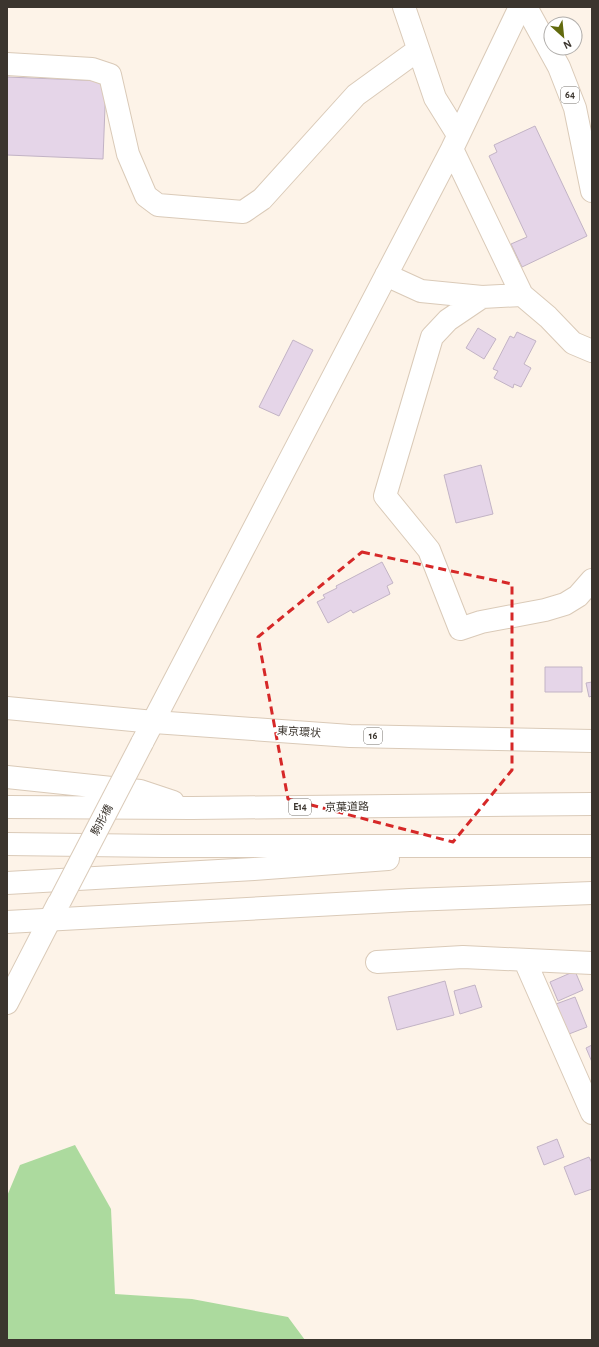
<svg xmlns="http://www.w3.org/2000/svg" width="599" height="1347" viewBox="0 0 599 1347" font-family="'Alegreya Sans','Noto Sans JP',sans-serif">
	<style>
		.green { fill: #acda9e }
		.building { fill: #e5d5e8; stroke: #c2b3c5 }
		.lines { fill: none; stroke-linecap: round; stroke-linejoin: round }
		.minor-casing { stroke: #dacab8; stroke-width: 24 }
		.major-casing { stroke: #dacab8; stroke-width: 24 }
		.highway-casing { stroke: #dacab8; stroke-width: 24 }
		.minor { stroke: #fff; stroke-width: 22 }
		.major { stroke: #fff; stroke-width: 22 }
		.highway { stroke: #fff; stroke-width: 22 }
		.minor-bridge-casing { stroke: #dacab8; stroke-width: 24; stroke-linecap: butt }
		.minor-bridge { stroke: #fff; stroke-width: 22 }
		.marked { fill: none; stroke: #d62828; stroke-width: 3; stroke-dasharray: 8 5; stroke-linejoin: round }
		.labels { text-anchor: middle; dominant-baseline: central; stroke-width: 3; stroke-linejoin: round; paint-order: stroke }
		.shield { fill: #fff; stroke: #76726d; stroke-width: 1 }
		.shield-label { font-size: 10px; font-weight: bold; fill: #3b352e }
		.street-label { font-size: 11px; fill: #3b352e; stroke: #fff }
	</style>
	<rect width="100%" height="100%" fill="#fdf3e8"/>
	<!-- green -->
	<path class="green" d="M75 1145 111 1209 115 1294 192 1299 288 1317 305 1340H7V1196L20 1165Z"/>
	<!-- building -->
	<path class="building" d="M7 77 106 81 103 159 7 155Z
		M535 126 587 236 522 267 511 244 527 237 489 156 497 152 494 145Z
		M478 328 496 339 484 359 466 348Z
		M517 332 536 341 524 364 531 368 521 387 514 384 513 388 494 378 498 371 493 369 510 336 514 338Z
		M293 340 313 350 279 416 259 407Z
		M481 465 493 514 456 523 444 475Z
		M382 562 393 583 387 586 390 594 353 613 351 610 328 623 317 602 325 598 323 595 337 588 336 586Z
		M545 667H582V692H545Z
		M592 682V696L589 697 586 683Z
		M575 971 583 990 558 1001 550 982Z
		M445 981 454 1015 397 1030 388 997Z
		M475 985 482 1007 460 1014 454 991Z
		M575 997 587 1027 569 1034 556 1004Z
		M592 1045V1062L586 1048Z
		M557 1139 564 1157 544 1165 537 1147Z
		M589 1157 592 1163V1189L575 1195 564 1167Z"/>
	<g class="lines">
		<!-- minor casing -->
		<g class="minor-casing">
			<path id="minor" d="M404 7 435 98 458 135
				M7 64 92 69 110 75 128 154 146 196 158 205 243 212 262 199 356 95 418 50
				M452 149 522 295 548 317 573 343 592 351
				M386 275 421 291 482 297 522 295
				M482 297 448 320 432 337 385 496 429 550 460 629 481 622 545 610 565 604 578 596 592 580
				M142 743 452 149 520 7
				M525 961 592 1113
				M377 962 463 957 592 963
				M7 1003 58 904"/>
		</g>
		<!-- major casing -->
		<g class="major-casing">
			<path id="major" d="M526 7 559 67 575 108 592 191"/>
		</g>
		<!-- highway casing -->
		<g class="highway-casing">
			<path id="highway" d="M7 708 154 722 350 736 592 741
				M7 777 140 791 173 802
				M7 807 192 808 592 804
				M7 844 163 846H592
				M7 883 254 869 388 859
				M7 922 410 900 592 893"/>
		</g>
		<!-- minor -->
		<use href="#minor" class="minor"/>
		<!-- major -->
		<use href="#major" class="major"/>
		<!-- highway -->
		<use href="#highway" class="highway"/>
		<!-- minor-bridge casing -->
		<g class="minor-bridge-casing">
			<path id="minor-bridge" d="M60 901 142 743"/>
		</g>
		<!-- minor-bridge -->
		<use href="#minor-bridge" class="minor-bridge"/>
	</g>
	<!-- marked area -->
	<path class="marked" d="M362 552 512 584V770L453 842 288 799 258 637Z"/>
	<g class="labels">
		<!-- shield labels -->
		<g class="shield">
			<rect x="561" y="87" width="18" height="16" rx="3"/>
			<rect x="364" y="728" width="18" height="16" rx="3"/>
			<rect x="289" y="799" width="22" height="16" rx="3"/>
		</g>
		<g class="shield-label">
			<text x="570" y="95">64</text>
			<text x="373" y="736">16</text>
			<text x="300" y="807">E14</text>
		</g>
		<!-- street labels -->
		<g class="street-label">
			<text transform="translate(299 732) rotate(4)">東京環状</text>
			<text transform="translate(347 807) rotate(-1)">京葉道路</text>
			<text transform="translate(102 820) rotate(-62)">駒形橋</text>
		</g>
	</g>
	<!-- border -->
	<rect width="599" height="1347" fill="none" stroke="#3b352e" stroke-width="16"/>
	<!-- north arrow -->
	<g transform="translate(563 36) rotate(153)"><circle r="19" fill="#ffffff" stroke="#b1aeab"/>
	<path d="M0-3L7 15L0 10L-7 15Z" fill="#626a0e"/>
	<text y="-6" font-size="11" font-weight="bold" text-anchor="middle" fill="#3b352e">N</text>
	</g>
</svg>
